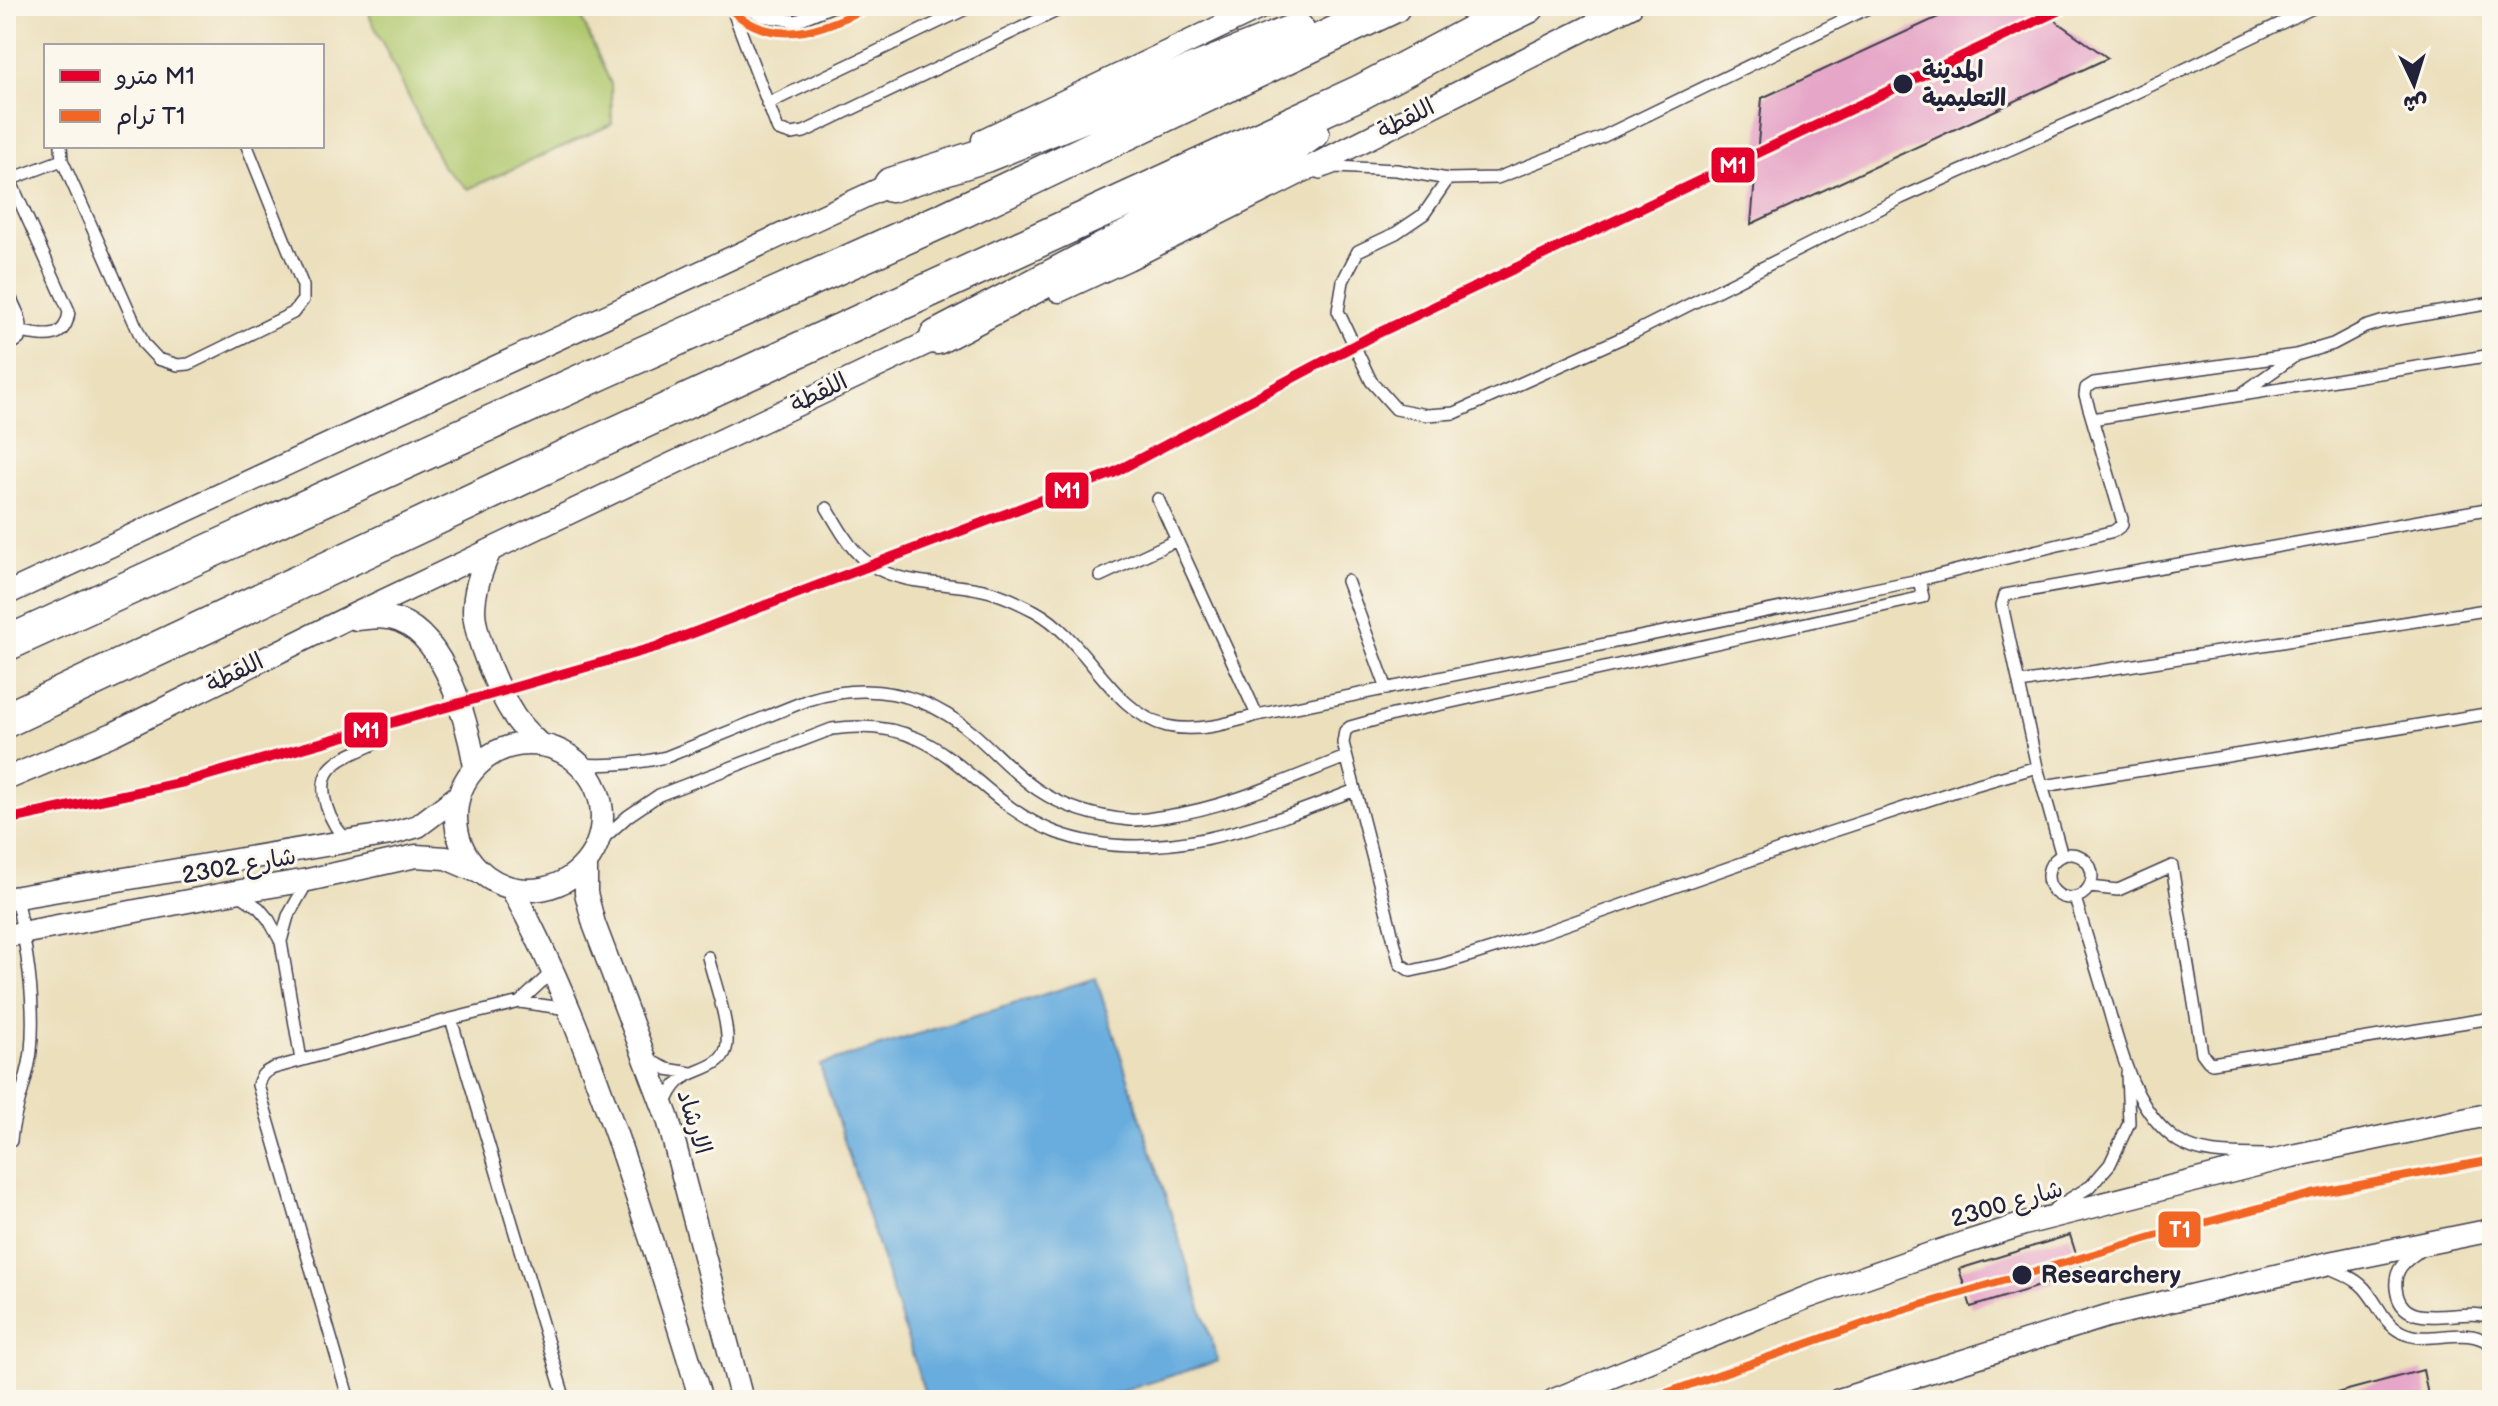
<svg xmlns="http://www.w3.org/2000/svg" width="2498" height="1406" viewBox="0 0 2498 1406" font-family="'Balsamiq Sans','Playpen Sans Arabic',sans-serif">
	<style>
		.green { fill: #b0c86e; stroke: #697554; stroke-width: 2 }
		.water { fill: #69adde; stroke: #46688c; stroke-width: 2 }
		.building { fill: #e6a6c7 }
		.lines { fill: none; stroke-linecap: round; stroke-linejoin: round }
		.lane-casing { stroke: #403e4e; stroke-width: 14 }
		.street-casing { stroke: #403e4e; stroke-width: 25 }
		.primary-casing { stroke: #403e4e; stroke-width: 37 }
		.lane { stroke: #fff; stroke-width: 11 }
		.street { stroke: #fff; stroke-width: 22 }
		.primary { stroke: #fff; stroke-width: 34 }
		.tram { stroke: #22223b; stroke-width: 2 }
		.tram-1-casing { stroke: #fbf7ec; stroke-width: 14 }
		.tram-1 { stroke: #f26522; stroke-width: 8 }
		.metro-1-casing { stroke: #fbf7ec; stroke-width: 16 }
		.metro-1 { stroke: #e4002b; stroke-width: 10 }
		.stop-dot { fill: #22223b; stroke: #fbf7ec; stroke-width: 3 }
		.labels { text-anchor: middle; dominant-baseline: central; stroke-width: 6; stroke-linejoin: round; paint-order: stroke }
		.stop-label { font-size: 24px; font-weight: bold; fill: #22223b; stroke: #fbf7ec; text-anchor: start }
		.street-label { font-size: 24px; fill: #22223b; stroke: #fbf7ec }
		.line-badge { stroke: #fbf7ec; stroke-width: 3 }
		.badge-label { font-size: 22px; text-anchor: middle; font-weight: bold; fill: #fff }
	</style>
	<rect width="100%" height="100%" fill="#fbf7ec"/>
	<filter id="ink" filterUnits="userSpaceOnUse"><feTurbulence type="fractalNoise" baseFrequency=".0125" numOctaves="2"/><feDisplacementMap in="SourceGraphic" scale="16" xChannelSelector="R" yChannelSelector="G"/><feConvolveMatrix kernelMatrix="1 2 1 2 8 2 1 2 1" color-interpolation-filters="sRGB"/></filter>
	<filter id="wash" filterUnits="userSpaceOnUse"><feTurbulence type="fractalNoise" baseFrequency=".006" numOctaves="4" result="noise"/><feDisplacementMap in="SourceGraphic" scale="32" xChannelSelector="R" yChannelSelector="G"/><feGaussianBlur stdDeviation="1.8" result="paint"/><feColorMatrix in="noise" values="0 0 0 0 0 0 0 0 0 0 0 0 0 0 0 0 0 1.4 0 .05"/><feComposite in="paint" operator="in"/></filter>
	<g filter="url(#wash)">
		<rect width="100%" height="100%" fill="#ebdfbc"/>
		<!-- green -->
		<path class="green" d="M369 6H576L611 84 612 124 468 189 442 166 370 17Z"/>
		<!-- water -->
		<path class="water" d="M1096 978 1218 1361 1095 1400H927L820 1065Z"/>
		<g id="blocks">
			<!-- building -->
			<path class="building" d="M1962 6H2034L2108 58 1751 224 1762 98Z
				M2070 1235 2082 1273 1971 1307 1959 1269Z
				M2423 1370 2429 1400H2330L2329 1395Z"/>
		</g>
	</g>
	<g filter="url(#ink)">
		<use href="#blocks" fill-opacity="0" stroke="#403e4e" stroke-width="2"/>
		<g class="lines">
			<!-- lane casing -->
			<g class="lane-casing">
				<path id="lane" d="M731 6 778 130 791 134 804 132 1067 6
					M744 6 763 16 796 21 833 6
					M767 104 972 6
					M61 146 62 160 144 344 158 359 178 365 189 364 293 313 303 300V286L247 146
					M6 171 69 311C66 342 44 336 21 332
					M1320 173 1336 167 1396 170 1448 179 1497 178 1600 138 1872 6
					M1448 179 1424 214 1396 233 1358 251 1343 281 1338 311 1371 381 1396 409 1427 415 1455 413 1635 332 1901 198 2114 103 2317 6
					M6 181 62 160
					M6 288 19 316 21 325 19 339 6 348
					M2244 392 2292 358
					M2092 419 2492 355
					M1158 499 1257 715
					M827 508C839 528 851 552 871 565 901 585 944 582 978 589 998 592 1018 602 1035 611 1087 639 1110 711 1167 726 1197 733 1229 723 1257 715L1919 580 2114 531 2122 525V519L2085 395 2086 388 2094 383 2296 355 2333 344 2365 327 2381 322 2492 303
					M1100 576 1177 540
					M1919 580 1923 597 1393 715 1350 727 1345 731 1343 743 1400 964 1411 971 1443 964 1539 934 1825 834 1968 787 2037 767
					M1347 581 1387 689
					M2020 683 2492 609
					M579 764C609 766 636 764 666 757L808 700C869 681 924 692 974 734 995 752 1015 775 1038 790 1065 808 1098 817 1130 820 1142 821 1155 817 1167 816 1229 807 1288 779 1346 757
					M2044 786 2492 713
					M347 839C330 827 315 787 330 769 340 757 362 750 376 743
					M597 844 628 816 659 795 832 729C949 713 965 796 1055 832 1153 869 1263 826 1355 790
					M2048 876a22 22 0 1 1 44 0a22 22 0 1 1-44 0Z
					M2062 856 2037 767 2002 605 2005 595 2492 508
					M2090 887 2118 890 2172 866 2202 1053 2208 1061 2212 1063 2492 1018
					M240 895 259 908 269 920 281 942 301 1060
					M2075 898C2085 931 2095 964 2105 997 2120 1046 2132 1110 2178 1141 2203 1157 2239 1154 2268 1155
					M281 941 288 916 308 881
					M520 1002 554 970
					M451 1019 520 1002 568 1009
					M647 1059 667 1069 691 1073
					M665 1107C668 1097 673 1087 681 1080 694 1069 721 1068 726 1049 732 1031 713 977 708 957
					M11 1141C13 1110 28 1082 31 1051 36 1000 26 946 16 897
					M2055 1208 2091 1186 2110 1164 2129 1123 2127 1073
					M2422 1249C2407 1260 2394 1267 2396 1288 2401 1337 2463 1304 2492 1318
					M2327 1267C2338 1272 2351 1276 2360 1284 2377 1298 2381 1322 2401 1332 2430 1347 2464 1323 2492 1345
					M349 1400 258 1085C261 1075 264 1072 274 1068L451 1019 565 1400"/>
			</g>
			<!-- street casing -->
			<g class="street-casing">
				<path id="street" d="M6 6H7
					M983 140 1264 6
					M1059 291 1128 259 1631 6
					M490 551C481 570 474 589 474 611 475 639 499 693 514 716 521 727 530 735 539 744
					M6 594 902 179
					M356 619C371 618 386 615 400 621 446 639 467 722 475 766
					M456 817a73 73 0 1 1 146 0a73 73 0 1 1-146 0Z
					M6 779 113 734 343 620 948 333
					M586 863V893L594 924 668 1119 742 1400
					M512 889C556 969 588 1054 618 1140 647 1226 675 1313 701 1400
					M6 899 390 834 418 826 458 796
					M6 936 235 892 308 880 416 856 446 858 479 872
					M1554 1400 1808 1297 1933 1253 2024 1224 2292 1156 2492 1114
					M1839 1400 2107 1316 2334 1262 2492 1230"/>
			</g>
			<!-- primary casing -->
			<g class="primary-casing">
				<path id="primary" d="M891 185 985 155 1297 30
					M937 337 1149 226 1281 154 1312 132
					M6 644 604 371 943 220 1393 6
					M6 720 576 452 1361 92 1474 32 1528 6"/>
			</g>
			<!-- lane -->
			<use href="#lane" class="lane"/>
			<!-- street -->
			<use href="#street" class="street"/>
			<!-- primary -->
			<use href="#primary" class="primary"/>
			<!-- tram -->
			<path class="tram" d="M1646 1400 1900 1311 2155 1236 2312 1194 2492 1160"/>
			<!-- tram-1 casing -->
			<g class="tram-1-casing">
				<path id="tram-1" d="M727 6C773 52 822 29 871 6
					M1646 1400 1900 1311 2155 1236 2312 1194 2492 1160"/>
			</g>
			<!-- tram-1 -->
			<use href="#tram-1" class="tram-1"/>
			<!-- metro-1 casing -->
			<g class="metro-1-casing">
				<path id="metro-1" d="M6 820 184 782 656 647 1113 473 1372 336 2068 6"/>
			</g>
			<!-- metro-1 -->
			<use href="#metro-1" class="metro-1"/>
		</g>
	</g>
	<!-- markers -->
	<g class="stop-dot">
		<circle cx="1903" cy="84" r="11"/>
		<circle cx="2022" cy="1275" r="11"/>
	</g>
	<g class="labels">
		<!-- stop labels -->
		<g class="stop-label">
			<text x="1922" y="70">المدينة<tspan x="1922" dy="28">التعليمية</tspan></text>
			<text x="2041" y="1275">Researchery</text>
		</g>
		<!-- street labels -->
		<g class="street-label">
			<text transform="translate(1406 119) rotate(-27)">اللقطة</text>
			<text transform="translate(819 393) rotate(-26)">اللقطة</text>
			<text transform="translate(235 673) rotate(-26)">اللقطة</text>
			<text transform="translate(239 866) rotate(-10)">شارع 2302</text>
			<text transform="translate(694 1122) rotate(73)">الارشاد</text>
			<text transform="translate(2007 1204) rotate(-16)">شارع 2300</text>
		</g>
	</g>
	<g class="line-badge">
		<rect x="1710" y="146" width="46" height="38" rx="8" fill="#e4002b"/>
		<rect x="1044" y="471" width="46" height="39" rx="8" fill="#e4002b"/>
		<rect x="343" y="711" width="46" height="38" rx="8" fill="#e4002b"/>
		<rect x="2157" y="1210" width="45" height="39" rx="8" fill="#f26522"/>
	</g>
	<g class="badge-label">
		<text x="1733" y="173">M1</text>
		<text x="1067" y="498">M1</text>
		<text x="366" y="738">M1</text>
		<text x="2180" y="1237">T1</text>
	</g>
	<!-- margin -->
	<rect width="2498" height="1406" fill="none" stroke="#fbf7ec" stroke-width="32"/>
	<!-- legend -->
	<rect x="44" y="44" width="280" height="104" fill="#fbf7ec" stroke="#a4a2a5" stroke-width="2"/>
	<rect x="60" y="70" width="40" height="12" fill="#e4002b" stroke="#a4a2a5" stroke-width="2"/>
	<text x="116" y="84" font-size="24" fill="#22223b">مترو M1</text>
	<rect x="60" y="110" width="40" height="12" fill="#f26522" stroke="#a4a2a5" stroke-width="2"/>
	<text x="116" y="124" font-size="24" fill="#22223b">ترام T1</text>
	<!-- north arrow -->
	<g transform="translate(2414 84) rotate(176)" stroke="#fbf7ec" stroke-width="6" paint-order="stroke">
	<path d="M0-6L14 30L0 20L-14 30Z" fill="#22223b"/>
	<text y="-12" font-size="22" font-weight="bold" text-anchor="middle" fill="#22223b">ش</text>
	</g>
</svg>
